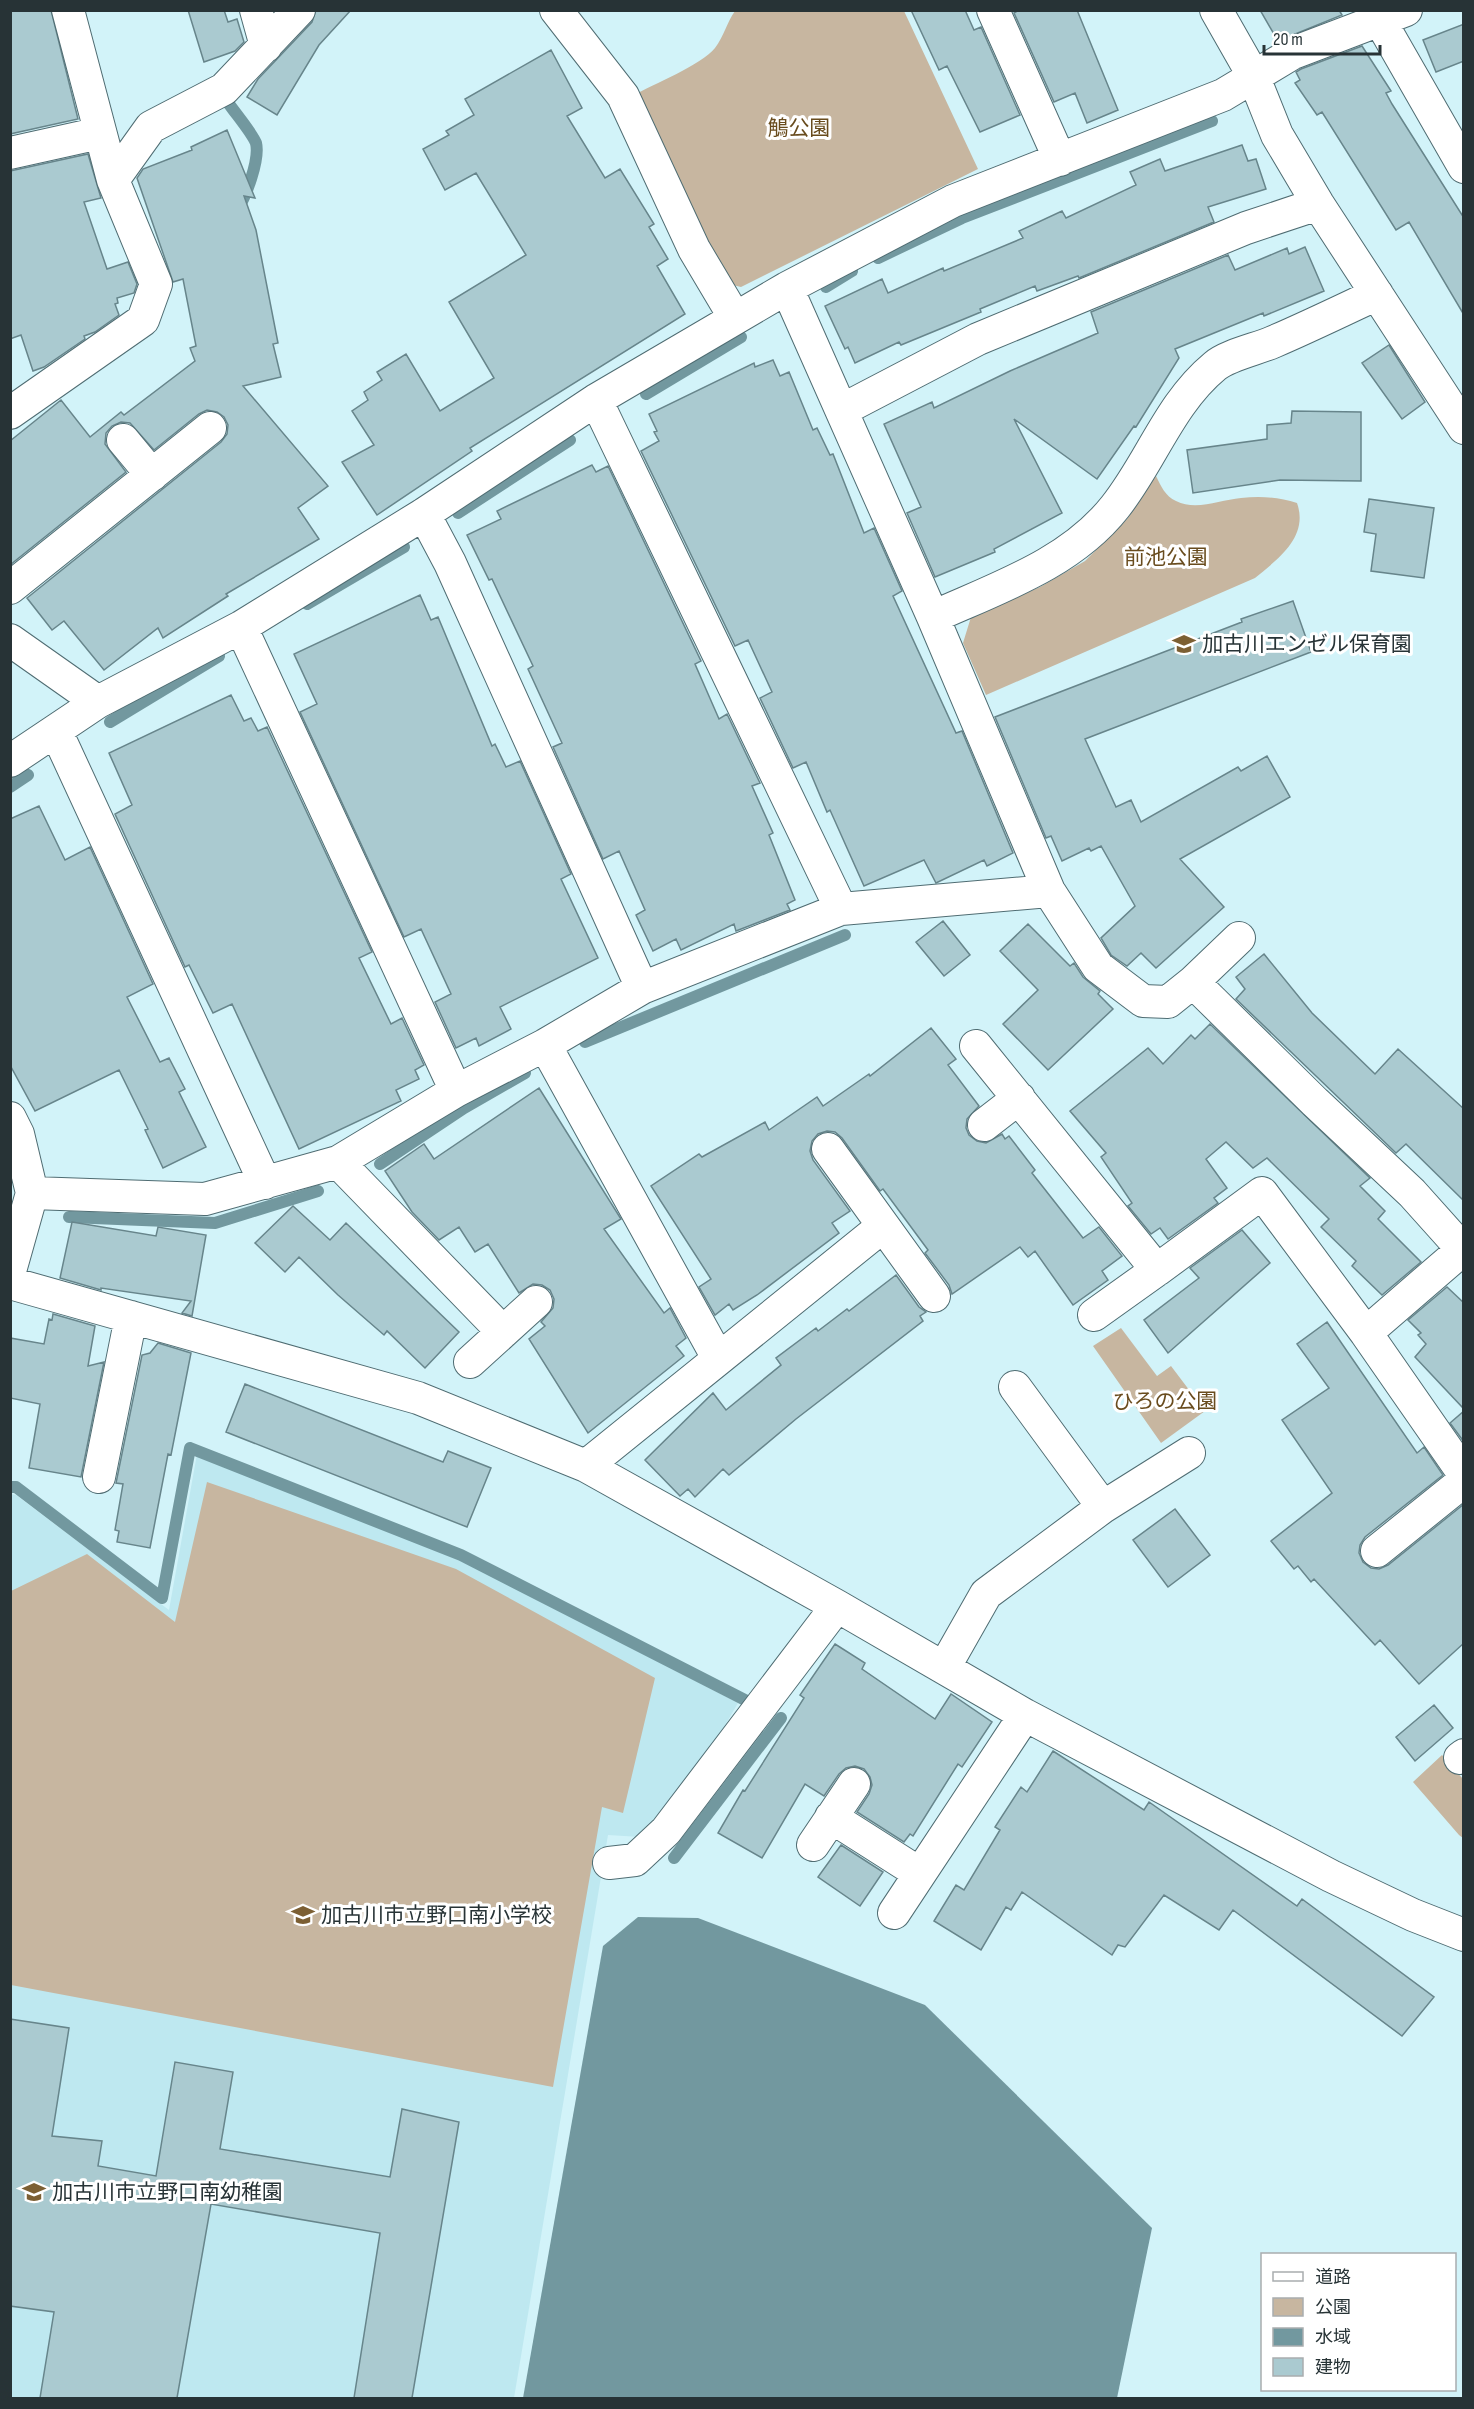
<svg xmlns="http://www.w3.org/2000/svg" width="1474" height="2409" viewBox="0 0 1474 2409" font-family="'Sofia Sans Condensed','Noto Sans JP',sans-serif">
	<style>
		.built { fill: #bee8f0 }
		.green { fill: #c7b6a0 }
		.water { fill: #72989f }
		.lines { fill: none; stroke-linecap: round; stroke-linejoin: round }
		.stream { stroke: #72989f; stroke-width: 12 }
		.building { fill: #aacad0; stroke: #67858b; stroke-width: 1.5 }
		.street-casing { stroke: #4f6c72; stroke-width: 34 }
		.street { stroke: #fff; stroke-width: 32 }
		.labels { text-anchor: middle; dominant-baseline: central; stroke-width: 6; stroke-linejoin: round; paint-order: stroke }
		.park-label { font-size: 21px; fill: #694c1e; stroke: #fff }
		.poi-label { font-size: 21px; fill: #273336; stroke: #fff; text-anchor: start }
	</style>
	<rect width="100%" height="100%" fill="#d2f3f9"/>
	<!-- built -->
	<path class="built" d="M197 1454 458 1558 738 1703 717 1739 640 1837 608 1835 514 2398H11L10 1494 16 1495 169 1610Z"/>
	<!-- green -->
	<path class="green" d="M735 11H904L978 169 741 287 720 282 632 96C654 84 701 65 715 48 724 36 727 22 735 11Z
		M1156 476C1161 486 1165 496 1176 501 1196 511 1220 500 1241 498 1260 496 1279 497 1297 503 1309 537 1278 559 1255 578L986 695 963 643 971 617 1040 587 1085 561 1127 519Z
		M1121 1328 1157 1376 1171 1366 1205 1411 1161 1443 1093 1346Z
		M207 1482 456 1569 655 1678 623 1813 602 1807 553 2087 11 1985V1591L87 1554 175 1622Z
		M1442 1755 1463 1779V1838L1459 1835 1413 1782Z"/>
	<!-- water -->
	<path class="water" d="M638 1917 698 1918 925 2005 1152 2228 1117 2398H523L603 1946Z"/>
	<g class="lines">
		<!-- stream -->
		<path class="stream" d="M229 104C236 114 252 133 256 143 260 159 246 198 236 211
			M878 258 962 218 1212 121
			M826 287 852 271
			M646 394 741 337
			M458 513 570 440
			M307 604 404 547
			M110 722 219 656
			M10 787 28 775
			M585 1042 845 935
			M380 1164 464 1108 525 1073
			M69 1217 215 1223 318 1191
			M10 1487H16L162 1598 190 1448 461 1555 747 1701
			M674 1858 781 1718"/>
	</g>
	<!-- building -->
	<path class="building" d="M10 10H51L78 119 10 134Z
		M188 10H224L228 22 237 19 244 42 235 51 204 62Z
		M316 10H351L319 45 277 115 247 97 258 79 312 22Z
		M911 10H965L974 30 981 27 1020 115 980 132 947 66 939 70Z
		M1019 10H1077L1118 110 1087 123 1075 93 1054 102 1014 13Z
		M1260 10H1339L1342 15 1278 41Z
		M1464 24V61L1436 72 1423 40Z
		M1362 46 1391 91 1386 93 1392 104 1464 218V315L1409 222 1396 230 1322 112 1317 115 1295 83 1300 80 1296 72 1301 69Z
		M551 50 582 108 567 116 605 178 620 169 654 224 649 227 668 259 657 266 685 314 470 448 472 451 377 515 342 462 374 445 352 411 368 400 364 392 382 380 377 372 406 354 440 411 494 378 449 302 526 255 476 173 445 190 423 149 449 135 446 131 474 115 465 99Z
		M227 130 255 198 244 196 256 230 278 343 273 344 281 377 243 386 328 486 298 508 319 539 226 594 228 596 163 638 158 628 104 670 64 621 52 630 27 598 221 442 227 434 228 425 224 417 217 412 207 410 199 414 154 450 130 423 121 422 112 426 106 433 105 444 126 472 10 565V441L61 400 90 437 121 412 124 415 195 361 190 348 196 346 183 279 173 282 137 178 143 169 192 150 191 147Z
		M1242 145 1248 161 1256 159 1266 189 1208 207 1214 222 1079 278 1078 276 1037 291 1035 286 980 309 981 312 901 345 899 342 855 363 848 347 845 349 825 306 882 279 888 293 943 268 944 271 1023 238 1019 231 1062 211 1066 218 1136 185 1130 172 1160 159 1165 171Z
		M88 154 101 198 84 202 107 269 128 262 137 284 134 293 117 298 118 303 115 304 119 315 95 332 84 336 85 339 44 367 33 371 21 335 10 339V171Z
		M1305 247 1324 291 1264 316 1263 313 1175 349 1179 358 1136 427 1134 426 1097 479 1014 419 1062 513 994 549 995 552 935 577 907 513 921 507 884 424 932 402 934 408 1010 371 1098 333 1091 312 1228 255 1235 270 1287 248 1289 254Z
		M1389 345 1425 402 1402 419 1362 363Z
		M773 360 780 376 789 372 813 430 817 428 830 455 833 454 864 533 874 528 902 591 893 596 956 733 962 731 1013 853 987 866 984 860 936 883 924 860 864 886 830 810 827 812 806 762 793 768 760 698 772 692 748 640 735 646 641 451 659 441 654 432 657 431 649 414 754 363 755 367Z
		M1292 411 1361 412V481L1280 480 1193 493 1187 450 1267 439V425L1291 423Z
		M592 465 596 472 608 466 701 661 695 664 719 719 727 714 760 783 752 786 773 833 769 835 795 900 787 904 790 910 736 931 734 924 681 950 676 939 653 951 636 915 645 910 619 851 603 859 553 747 562 743 528 669 533 666 492 579 489 580 467 535 501 519 497 511Z
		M1369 499 1434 508 1424 578 1371 571 1376 534 1364 532Z
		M420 595 431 620 438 617 492 746 495 744 506 767 520 761 571 874 561 879 598 958 500 1007 511 1029 479 1046 476 1038 456 1048 435 1002 451 994 421 929 404 937 300 712 317 704 294 654Z
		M1293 601 1311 652 1085 739 1116 807 1131 800 1141 822 1238 767 1241 771 1267 756 1290 797 1180 859 1224 907 1156 968 1141 953 1127 966 1111 955 1101 938 1135 906 1101 846 1091 851 1089 848 1062 861 1051 836 1046 838 995 717 1242 622 1241 619Z
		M231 695 244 721 251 718 258 731 267 727 372 952 359 958 391 1024 402 1018 424 1065 415 1070 419 1079 396 1090 401 1101 299 1149 232 1004 213 1013 189 965 185 967 115 814 132 805 109 753Z
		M39 806 65 860 90 847 153 984 127 997 160 1062 169 1058 185 1089 179 1092 206 1147 163 1168 145 1130 148 1129 119 1070 35 1111 10 1065V819Z
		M943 921 970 955 944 976 916 942Z
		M1028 924 1070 966 1074 963 1083 977 1100 991 1098 994 1113 1009 1048 1070 1003 1024 1038 990 1000 951Z
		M1264 954 1312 1013 1375 1074 1398 1049 1464 1109V1201L1406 1144 1396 1153 1236 999 1245 989 1236 977Z
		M1210 1024 1370 1178 1360 1186 1385 1211 1378 1219 1421 1262 1382 1295 1352 1266 1356 1261 1321 1227 1329 1219 1267 1158 1253 1168 1226 1142 1206 1159 1227 1188 1214 1198 1218 1203 1168 1239 1160 1228 1151 1234 1128 1206 1132 1203 1101 1157 1106 1153 1070 1111 1148 1048 1163 1064 1191 1035 1195 1039Z
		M931 1028 956 1059 948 1065 979 1106 967 1119 966 1128 969 1135 977 1141 986 1143 1002 1134 1005 1139 1009 1136 1035 1170 1032 1173 1083 1238 1099 1227 1122 1256 1102 1271 1108 1280 1073 1305 1035 1251 1028 1257 1020 1247 952 1294 949 1285 925 1253 928 1250 883 1189 880 1191 842 1138 835 1132 827 1131 818 1134 812 1141 810 1151 813 1160 850 1211 832 1223 839 1233 757 1295 733 1310 729 1304 715 1315 699 1287 711 1279 651 1186 699 1154 702 1157 765 1122 769 1130 817 1097 823 1106 869 1074 870 1076Z
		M539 1088 621 1219 604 1229 664 1313 670 1308 686 1338 676 1346 684 1356 588 1433 529 1339 545 1326 541 1322 553 1308 554 1299 550 1290 542 1285 533 1284 519 1293 488 1244 475 1252 459 1227 439 1240 412 1212 385 1171 424 1144 434 1159Z
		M293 1206 330 1240 346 1223 459 1332 425 1368 387 1331 384 1335 338 1295 299 1257 285 1272 255 1243Z
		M72 1222 156 1236 158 1227 206 1235 192 1316 182 1313 191 1301 101 1288V1290L60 1278Z
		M1242 1230 1270 1263 1168 1353 1144 1320 1199 1278 1190 1268Z
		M896 1275 919 1307 926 1312 920 1316 923 1321 796 1419 729 1475 723 1469 695 1497 688 1489 680 1496 645 1460 713 1393 726 1410 781 1365 776 1358 816 1328 818 1331 847 1309 849 1311Z
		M1447 1287 1464 1303V1409L1415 1357 1426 1344 1418 1335 1421 1333 1408 1320Z
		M53 1314 95 1326 88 1366 104 1362 81 1477 29 1468 40 1404 10 1398V1338L44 1344 49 1319 52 1320Z
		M1327 1322 1417 1453 1424 1447 1443 1475 1365 1537 1360 1545 1359 1553 1363 1562 1371 1568 1379 1569 1388 1565 1464 1504V1643L1419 1684 1380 1640 1375 1645 1314 1579 1311 1582 1298 1566 1294 1569 1271 1541 1332 1493 1282 1420 1329 1388 1297 1344Z
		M158 1343 191 1353 171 1455 168 1454 150 1548 117 1542 119 1531 115 1530 123 1484 116 1483 142 1355 150 1353Z
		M245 1384 443 1462 448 1451 491 1468 467 1527 226 1432Z
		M1464 1411V1442L1450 1423Z
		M1175 1509 1210 1555 1168 1587 1133 1540Z
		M835 1644 865 1663 862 1669 935 1719 951 1694 992 1722 962 1767 958 1764 913 1836 910 1834 904 1842 857 1812 869 1794 872 1785 870 1777 864 1769 855 1766 846 1768 839 1774 824 1796 805 1784 762 1858 718 1833 743 1790 745 1791 804 1698 800 1695Z
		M1434 1705 1453 1728 1415 1761 1396 1737Z
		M1053 1751 1144 1810 1149 1802 1297 1906 1302 1899 1434 1997 1402 2036 1233 1910 1219 1930 1164 1895 1125 1947 1118 1945 1112 1955 1022 1892 1011 1910 1006 1907 981 1950 934 1921 956 1885 964 1890 1000 1830 995 1827 1021 1787 1027 1792Z
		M841 1845 883 1872 860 1906 818 1877Z
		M10 2019 69 2028 52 2136 102 2141 98 2166 156 2176 175 2062 233 2072 220 2149 390 2177 402 2109 459 2122 412 2398H354L380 2233 211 2204 177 2398H40L54 2312 10 2306Z"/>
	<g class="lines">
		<!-- street casing -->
		<g class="street-casing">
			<path id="street" d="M256 10 266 46
				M556 10 623 96 694 249 735 318
				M993 10 1060 160
				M1216 10 1253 75 1277 135 1318 204 1464 428
				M1374 10 1464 167
				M10 153 100 133
				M113 180 151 127 224 89 299 10
				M596 400 841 909
				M842 410 978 339 1246 228 1318 204
				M10 413 143 320 156 284 113 180 68 10
				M123 440 152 475
				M424 514 450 563 642 988
				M10 588 210 428
				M933 617C997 588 1070 564 1115 507 1151 462 1169 404 1215 366 1228 355 1257 349 1273 342 1308 327 1343 310 1377 294
				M241 627 456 1091
				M10 640 98 702
				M56 731 265 1183
				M10 761 98 702 241 627 424 514 596 400 787 288 953 201 1223 95 1293 53 1406 10
				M1049 891 1098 967 1143 1001 1168 1002 1193 982 1315 1102 1412 1193 1464 1251
				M1193 982 1239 938
				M545 1045 718 1358
				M976 1046 1157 1270 1262 1193 1366 1333 1464 1474
				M10 1118 18 1134 32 1193
				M984 1125 1019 1098
				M828 1149 934 1296
				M338 1162 503 1332
				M10 1271 32 1193 205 1199 338 1162 456 1091 545 1045 642 988 841 909 1049 891 933 617 787 288
				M10 1283 418 1398 586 1466 837 1606 1025 1715 1331 1876 1413 1915 1464 1935
				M1094 1315 1157 1270
				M1366 1333 1462 1250
				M470 1362 536 1302
				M1015 1387 1103 1507
				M586 1466 882 1227
				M99 1477 131 1317
				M1377 1551 1464 1481
				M944 1668 986 1594 1103 1507 1189 1453
				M1460 1758 1464 1755
				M831 1817 919 1873
				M813 1845 854 1784
				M609 1863 635 1860 666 1831 837 1606
				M894 1913 1025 1715"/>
		</g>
		<!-- street -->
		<use href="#street" class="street"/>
	</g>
	<!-- icons -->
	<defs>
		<g id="school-bare" transform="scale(1.8)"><path d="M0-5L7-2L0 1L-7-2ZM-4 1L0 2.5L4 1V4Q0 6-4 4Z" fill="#7c5f33" stroke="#fff" stroke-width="2.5" paint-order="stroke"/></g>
	</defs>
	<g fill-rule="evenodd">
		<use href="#school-bare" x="1184" y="644"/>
		<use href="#school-bare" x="303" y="1915"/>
		<use href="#school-bare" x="34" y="2192"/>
	</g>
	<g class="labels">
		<!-- park labels -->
		<g class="park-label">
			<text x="799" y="128">鵤公園</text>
			<text x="1166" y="557">前池公園</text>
			<text x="1165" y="1401">ひろの公園</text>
		</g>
		<!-- poi labels -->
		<g class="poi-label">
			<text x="1202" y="644">加古川エンゼル保育園</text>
			<text x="321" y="1915">加古川市立野口南小学校</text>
			<text x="52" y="2192">加古川市立野口南幼稚園</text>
		</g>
	</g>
	<!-- border -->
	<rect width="1474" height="2409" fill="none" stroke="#273336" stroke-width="24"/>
	<!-- legend -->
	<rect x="1261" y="2253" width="195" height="138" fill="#ffffff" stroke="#a9adaf" stroke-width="1.5"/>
	<rect x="1273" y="2272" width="30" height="9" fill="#ffffff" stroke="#a9adaf" stroke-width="1.5"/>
	<text x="1315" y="2283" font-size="18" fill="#273336">道路</text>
	<rect x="1273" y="2298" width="30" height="18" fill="#c7b6a0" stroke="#a9adaf" stroke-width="1.5"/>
	<text x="1315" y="2313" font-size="18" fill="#273336">公園</text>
	<rect x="1273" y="2328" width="30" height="18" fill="#72989f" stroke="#a9adaf" stroke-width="1.5"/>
	<text x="1315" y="2343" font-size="18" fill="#273336">水域</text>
	<rect x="1273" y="2358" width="30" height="18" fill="#aacad0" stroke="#a9adaf" stroke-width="1.5"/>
	<text x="1315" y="2373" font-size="18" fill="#273336">建物</text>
	<!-- scale -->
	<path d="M1264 45v9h116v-9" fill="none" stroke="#273336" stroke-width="3"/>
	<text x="1273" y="45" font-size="18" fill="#273336" stroke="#ffffff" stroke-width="4.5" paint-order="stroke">20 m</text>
</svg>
